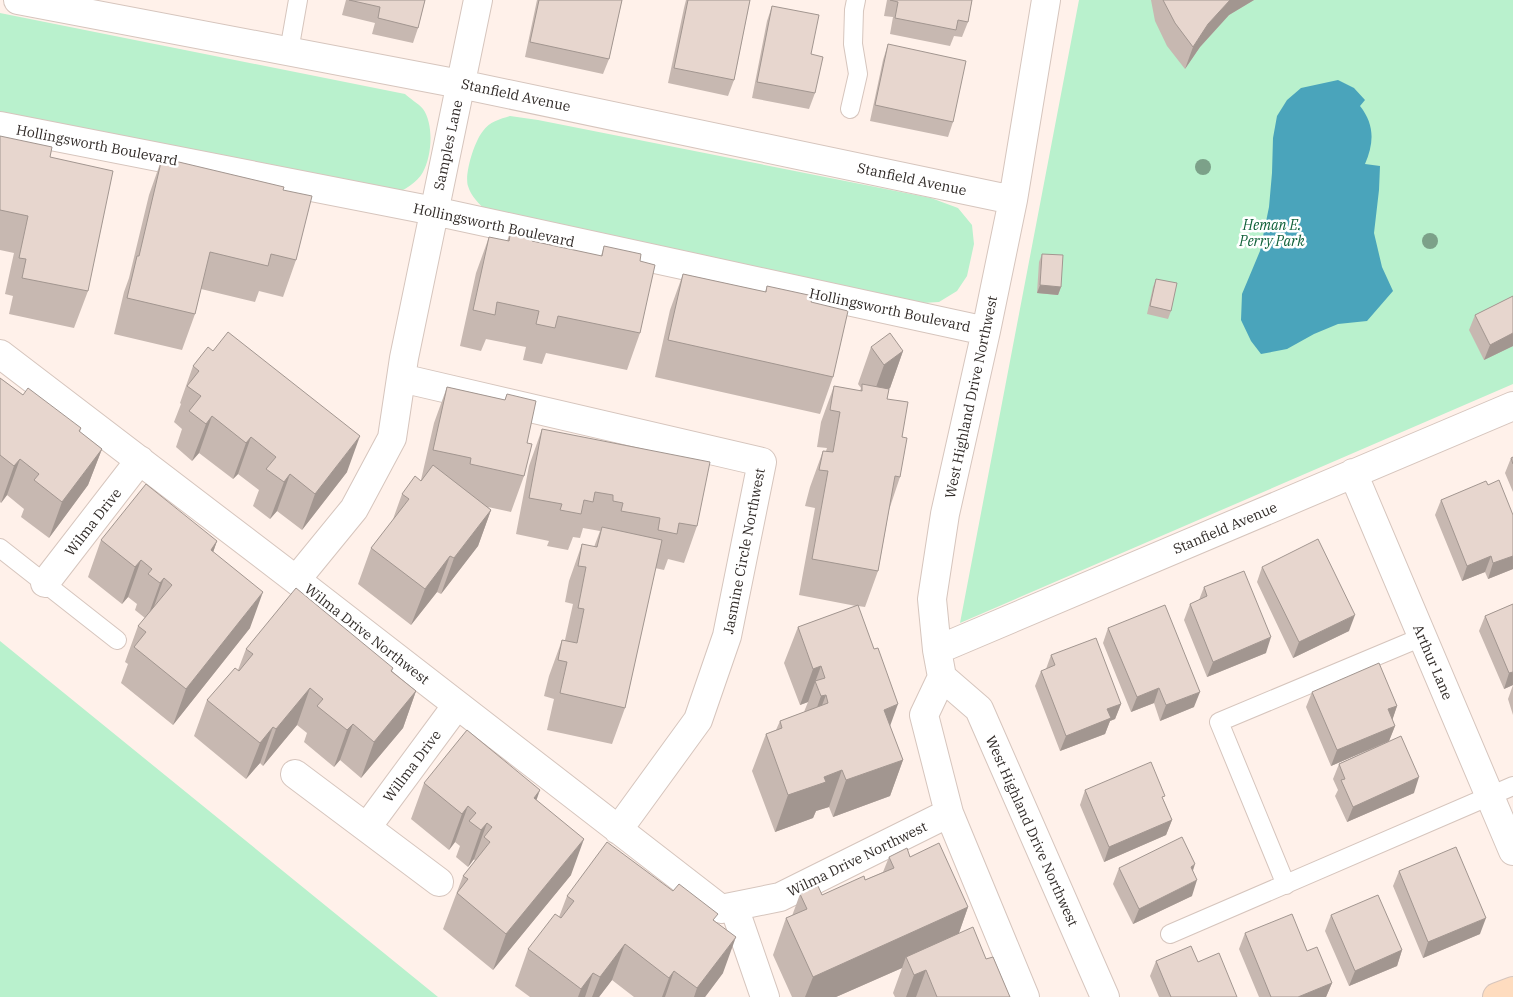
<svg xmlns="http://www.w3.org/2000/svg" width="1513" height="997" viewBox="0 0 1513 997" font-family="'IBM Plex Serif',serif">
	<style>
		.green { fill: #b9f1cd }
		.water { fill: #4aa4bb }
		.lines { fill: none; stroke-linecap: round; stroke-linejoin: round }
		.lane-casing { stroke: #d6c5bd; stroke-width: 20 }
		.street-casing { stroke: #d6c5bd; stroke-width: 30 }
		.secondary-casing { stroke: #d6c5bd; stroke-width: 30 }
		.lane { stroke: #fff; stroke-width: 18 }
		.street { stroke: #fff; stroke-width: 28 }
		.secondary { stroke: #fedcbf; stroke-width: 28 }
		.tree { fill: #7ca189 }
		.wall { fill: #c7b8b1 }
		.shaded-wall { fill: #a29690 }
		.building { fill: #e7d6ce; stroke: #a29690 }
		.labels { text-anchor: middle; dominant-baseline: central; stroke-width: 5; stroke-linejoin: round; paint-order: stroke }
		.street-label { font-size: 14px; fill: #312b28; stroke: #fff }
		.park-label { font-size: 14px; font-style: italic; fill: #106039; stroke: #fff }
	</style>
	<rect width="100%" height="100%" fill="#fff1ea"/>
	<!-- green -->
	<path class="green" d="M1079 0H1513V384L960 623Z
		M0 13 405 94C410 99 418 103 423 109 434 124 432 156 423 172 417 183 404 190 393 195L0 118Z
		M510 116 538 120 931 198 958 208 972 225 974 244 967 276 957 291 939 302 922 303 724 263 486 210C479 204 471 196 468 186 464 174 475 140 483 131 489 122 500 119 510 116Z
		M0 641 438 997H0Z"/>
	<!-- water -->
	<path class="water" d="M1338 80 1354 88 1365 100 1360 106C1375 125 1374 143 1365 164L1380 166 1379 190 1374 233 1382 267 1393 291 1367 321 1338 324 1314 334 1287 349 1261 354 1251 341 1241 320 1242 294 1260 251 1269 207 1272 173 1273 138 1277 116 1287 100 1301 88Z"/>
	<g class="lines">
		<!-- lane casing -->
		<g class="lane-casing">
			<path id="lane" d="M289 51 298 0
				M850 109 858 74 853 44 854 10 856 0
				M0 548 117 640
				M1286 885 1219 722 1422 637
				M1170 934 1513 786"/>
		</g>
		<!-- street casing -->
		<g class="street-casing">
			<path id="street" d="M18 0 460 84 1013 200
				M0 126 434 211 986 331
				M0 354 296 580 721 909 780 897 949 813
				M401 378 762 462 727 636 698 720 618 830
				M1353 473 1513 851
				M296 580 354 509 392 438 404 358 478 0
				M45 583 140 460
				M937 650 1513 406
				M942 677 979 709 1105 997
				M295 774 439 882
				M367 827 457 705
				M734 907 765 997
				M1025 997 949 813 924 715 942 677 937 650 932 599 945 514 986 331 1013 200 1046 0"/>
		</g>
		<!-- secondary casing -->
		<g class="secondary-casing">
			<path id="secondary" d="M1497 997 1513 991"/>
		</g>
		<!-- lane -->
		<use href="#lane" class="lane"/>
		<!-- street -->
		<use href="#street" class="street"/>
		<!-- secondary -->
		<use href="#secondary" class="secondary"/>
	</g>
	<!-- trees -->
	<g class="tree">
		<circle cx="1203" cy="167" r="8"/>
		<circle cx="1430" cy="241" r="8"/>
	</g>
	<!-- wall -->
	<path class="wall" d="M346 0H425L418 28 413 43 372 34 375 23 342 15Z
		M537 0H622L609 59 603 74 525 57Z
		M686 0H750L734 80 728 96 668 83 684 8Z
		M887 0H972L968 22 962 37 954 36 950 46 890 34 893 17 884 16Z
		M1151 0H1254L1229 15 1200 47 1185 69 1167 46 1155 21Z
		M772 6 811 54 815 93 809 109 752 98 767 21Z
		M888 44 953 122 948 137 870 121 883 60Z
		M0 136 50 157 88 291 74 328 9 314 13 296 5 294 14 253 0 250Z
		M162 158 283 190 296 260 283 297 259 291 255 302 201 289 195 314 182 350 114 334 124 292 129 278 149 195Z
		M511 230 532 241 601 256 604 246 640 261V333L627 370 546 353 542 364 523 360 526 347 486 339 481 351 460 346 476 273 489 237 507 241Z
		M1042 254 1061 287 1058 295 1037 293 1039 262Z
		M683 274 765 292 767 286 811 302 833 377 820 414 655 377 670 310Z
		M1156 279 1171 311 1168 319 1147 314 1153 287Z
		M1513 296V346L1484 360 1469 330 1475 315Z
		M871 347 903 351 890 388 889 389 887 399 902 437 900 477 889 510 878 571 865 607 858 606 890 726 903 760 890 796 833 817 829 807 816 811 813 818 775 832 752 771 766 734 776 730 780 721 804 712 808 702 800 705 784 663 798 627 856 606 799 595 815 508 805 506 810 487 823 451H826L827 448 817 447 821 422 834 386 860 391 861 388 858 384Z
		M193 366 347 472 302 530 277 511 270 519 253 506 259 490 238 474 233 479 199 453 192 461 176 447 182 429 174 422 181 404 180 403Z
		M0 378 23 395 81 428 80 432 102 449 88 485 49 538 21 517 24 509 7 495 1 503 0 502Z
		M447 387 505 400 507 394 527 443 524 476 511 512 488 507 491 510 478 546 441 594 437 592 411 625 358 584 371 548 392 522 402 494 421 480 434 423Z
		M542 429 697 526 684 563 668 559 664 570 655 568 625 708 612 744 547 730 554 699 544 696 549 676 562 640H565L573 604 565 602 569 581 582 544 594 547 600 531 583 528 580 538 573 537 568 550 547 546 549 541 516 534 529 466Z
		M1511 458 1513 464V492L1505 473Z
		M1488 485 1513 515V569L1488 579 1485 572 1462 581 1435 515 1441 500Z
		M101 540 217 541 213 552 250 628 173 725 121 683 128 664 125 662 138 626 145 618 135 610 137 604 128 597 122 604 88 577Z
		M1262 567 1349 631 1293 658 1257 582Z
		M1204 587 1266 653 1207 677 1184 620 1190 604 1199 600Z
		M1513 604V715L1508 699 1513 685 1504 689 1479 631 1485 616Z
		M1108 628 1194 707 1160 721 1154 703 1131 712 1103 643Z
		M246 649 393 668 392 671 416 691 403 728 361 778 340 760 334 767 304 742 307 733 297 725 263 766 260 763 246 779 194 736 207 700 238 670Z
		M1051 655 1121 704 1115 719 1110 721 1105 734 1060 751 1035 686 1041 671 1046 669Z
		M1312 692 1397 706 1392 720 1395 726 1389 741 1414 793 1347 822 1335 796 1338 790 1333 779 1339 764 1375 747 1331 766 1306 707Z
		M424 783 537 800 571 875 493 970 443 929 463 876 475 861 474 859 468 867 456 857 460 846 455 842 449 850 411 819Z
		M1085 790 1164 801 1172 820 1166 835 1104 862 1080 805Z
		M889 857H910L968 907 959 933 986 959 1010 997H895L893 993 902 968 836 997H792L773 955 786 918 792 916 800 894 822 895 865 880 883 872Z
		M1119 868 1192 896 1133 924 1113 884Z
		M1399 871 1480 934 1423 958 1393 886Z
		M673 891 715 921 723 973 705 997H634L612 980 599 997H530L515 986 528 949 559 917 567 896Z
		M1331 915 1402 950 1397 966 1349 986 1325 931Z
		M1245 933 1307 951 1332 983 1326 997H1259L1239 949Z
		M1156 961 1198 962 1237 997H1159L1150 976Z"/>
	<!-- shaded-wall -->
	<path class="shaded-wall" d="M1230 0H1254L1229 15 1200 47 1185 69 1193 47 1208 24Z
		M1040 285 1061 287 1058 295 1037 293Z
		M1513 333V346L1484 360 1490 345Z
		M903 351 890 388 871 401 884 365Z
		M212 416 199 453 192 461 206 424Z
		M360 436 347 472 302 530 315 494Z
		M251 437 238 474 233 479 246 443Z
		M102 449 88 485 49 538 62 502Z
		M20 459 7 495 1 503 14 466Z
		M290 474 277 511 270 519 284 482Z
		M491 510 478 546 441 594 454 558Z
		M217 541 204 578 211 550Z
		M450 556 437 592 411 625 425 589Z
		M1491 556 1485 572 1462 581 1467 566Z
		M1513 556V569L1488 579 1493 563Z
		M141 560 128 597 122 604 135 567Z
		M164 578 151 615 147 619 160 583Z
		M263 592 250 628 173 725 186 689Z
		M1355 615 1349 631 1293 658 1299 642Z
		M1271 637 1266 653 1207 677 1213 662Z
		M821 666 808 702 800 705 813 669Z
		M1513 672V685L1504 689 1509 673Z
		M310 688 297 725 263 766 276 729Z
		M1159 688 1154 703 1131 712 1137 697Z
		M416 691 403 728 361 778 374 742Z
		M1200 692 1194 707 1160 721 1166 705Z
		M826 695 812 731 808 733 821 696Z
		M898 704 885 740 884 710Z
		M1121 704 1115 719 1110 721 1105 734 1060 751 1066 736 1107 709Z
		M1397 706 1392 721 1388 709Z
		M353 724 340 760 334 767 347 730Z
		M1395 726 1389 741 1331 766 1337 750Z
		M273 727 260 763 246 779 260 743Z
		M903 760 890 796 833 817 846 780Z
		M842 770 829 807 816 811 813 818 775 832 788 795 824 777Z
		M1419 777 1414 793 1347 822 1353 807Z
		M540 790 527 827 534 798Z
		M468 806 455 842 449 850 462 814Z
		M1172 820 1166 835 1104 862 1109 847Z
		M487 823 474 859 468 867 481 830Z
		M584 839 571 875 493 970 506 934Z
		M1195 864 1190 880 1191 867Z
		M1197 880 1192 896 1133 924 1139 909Z
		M968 907 955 944 906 957 902 968 836 997H805L813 977Z
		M1486 918 1480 934 1423 958 1428 942Z
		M736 937 723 973 705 997H694L697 988Z
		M625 944 612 980 599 997H592L600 977Z
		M1402 950 1397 966 1349 986 1355 971Z
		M926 970 916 997H906L914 975Z
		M674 971 665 997H662L669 978Z
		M593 973 585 997H578L581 989Z
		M1332 983 1326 997H1298Z"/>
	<!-- building -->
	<path class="building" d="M349 0H425L418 28 378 18 380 7Z
		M539 0H622L609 59 530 42Z
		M688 0H750L734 80 674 68Z
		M890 0H972L968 22 958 20 956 30 895 18 898 2Z
		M1163 0H1230L1208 24 1193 47 1175 23Z
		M772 6 819 15 811 54 823 57 815 93 757 82Z
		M888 44 966 61 953 122 875 105Z
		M0 136 52 147 50 157 113 171 88 291 22 278 26 259 19 258 28 216 0 210Z
		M162 158 284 187 283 190 312 196 296 260 271 254 268 266 210 252 195 314 127 298 137 256H139Z
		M511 230 533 235 532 241 602 256 604 246 641 254 640 261 655 265 640 333 558 316 555 328 536 324 539 311 497 302 495 315 473 310 489 237 509 241Z
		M1042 254 1063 255 1061 287 1040 285Z
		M683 274 766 292 767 286 813 296 811 302 848 311 833 377 668 340Z
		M1156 279 1177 283 1171 311 1150 306Z
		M1513 296V333L1490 345 1475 315Z
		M228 332 360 436 315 494 290 474 284 482 266 469 276 457 251 437 246 443 212 416 206 424 189 411 201 396 187 386 199 371 193 366 208 347 213 351Z
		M890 333 903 351 884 365 871 347Z
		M0 378 23 395 28 388 81 428 79 431 102 449 62 502 34 480 39 474 20 459 14 466 0 455Z
		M862 384 889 389 887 399 908 402 902 437 907 438 900 477 895 476 878 571 812 559 828 471 819 470 823 451 833 452 840 412 830 410 834 386 862 391Z
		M447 387 505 400 507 394 536 401 527 443 532 444 524 476 470 464 471 458 433 450Z
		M542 429 710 462 697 526 679 523 677 534 658 530 660 518 621 511 623 503 613 501V495L595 492 593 502 584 500 581 514 560 510 562 504 529 498Z
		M1513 457V464L1511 458Z
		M433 465 491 510 454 558 450 556 425 589 371 548 409 499 402 494 415 476 421 481Z
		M1499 480 1513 515V556L1493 563 1491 556 1467 566 1441 500 1486 481 1488 485Z
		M146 484 217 541 211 550 263 592 186 689 134 647 146 632 138 626 172 585 164 578 160 583 148 574 152 569 141 560 135 567 101 540Z
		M602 527 662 540 625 708 560 693 567 662 558 660 562 640 577 643 584 609 578 608 586 567 578 566 582 544 597 547Z
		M1318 539 1355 615 1299 642 1262 567Z
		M1244 571 1271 637 1213 662 1190 604 1207 596 1204 587Z
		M296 588 393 668 391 671 416 691 374 742 353 724 347 730 317 706 323 699 310 688 276 729 273 727 260 743 207 700 235 668 239 671 253 654 246 649Z
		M1513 604V672L1509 673 1485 616Z
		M858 605 874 649 878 648 898 704 884 710 903 760 846 780 842 770 824 777 826 782 788 795 766 734 782 728 780 721 828 703 826 695 821 696 815 681 825 678 821 666 813 669 798 627Z
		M1165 605 1200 692 1166 705 1159 688 1137 697 1108 628Z
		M1096 638 1121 704 1107 709 1111 718 1066 736 1041 671 1055 665 1051 655Z
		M1379 663 1397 706 1388 709 1395 726 1337 750 1312 692Z
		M467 730 540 790 534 798 584 839 506 934 457 893 468 879 463 876 490 842 484 837 492 827 487 823 481 830 469 821 476 813 468 806 462 814 424 783Z
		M1401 736 1419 777 1353 807 1341 780 1345 779 1339 764Z
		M1151 762 1165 796 1162 797 1172 820 1109 847 1085 790Z
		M1182 837 1195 864 1191 867 1197 880 1139 909 1119 868Z
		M607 842 673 891 679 884 718 914 713 920 736 937 697 988 674 971 669 978 625 944 600 977 593 973 581 989 528 949 555 914 561 918 574 901 567 896Z
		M939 843 968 907 813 977 786 918 807 909 800 894 818 886 822 895 864 876 865 880 894 868 889 857 907 848 910 857Z
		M1456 847 1486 918 1428 942 1399 871Z
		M1378 895 1402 950 1355 971 1331 915Z
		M1292 914 1307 951 1317 947 1332 983 1298 997H1271L1245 933Z
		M973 927 986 959 993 957 1010 997H937L926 970 914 975 906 957Z
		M1191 946 1198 962 1219 953 1237 997H1171L1156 961Z"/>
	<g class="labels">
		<!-- street labels -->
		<g class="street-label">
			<text transform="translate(516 95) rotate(12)">Stanfield Avenue</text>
			<text transform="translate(97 145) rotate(11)">Hollingsworth Boulevard</text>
			<text transform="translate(448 145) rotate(-78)">Samples Lane</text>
			<text transform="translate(912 179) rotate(12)">Stanfield Avenue</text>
			<text transform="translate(494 225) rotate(12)">Hollingsworth Boulevard</text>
			<text transform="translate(890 310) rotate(12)">Hollingsworth Boulevard</text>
			<text transform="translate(971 397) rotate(-78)">West Highland Drive Northwest</text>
			<text transform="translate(93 522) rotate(-52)">Wilma Drive</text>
			<text transform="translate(1225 528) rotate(-23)">Stanfield Avenue</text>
			<text transform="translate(744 551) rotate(-79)">Jasmine Circle Northwest</text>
			<text transform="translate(367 634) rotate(38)">Wilma Drive Northwest</text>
			<text transform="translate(1433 662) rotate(67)">Arthur Lane</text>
			<text transform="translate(412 766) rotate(-53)">Willma Drive</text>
			<text transform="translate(1032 831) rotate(66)">West Highland Drive Northwest</text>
			<text transform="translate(857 859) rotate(-26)">Wilma Drive Northwest</text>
		</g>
		<!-- park labels -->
		<g class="park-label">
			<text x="1272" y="225">Heman E.<tspan x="1272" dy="16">Perry Park</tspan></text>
		</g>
	</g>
</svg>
